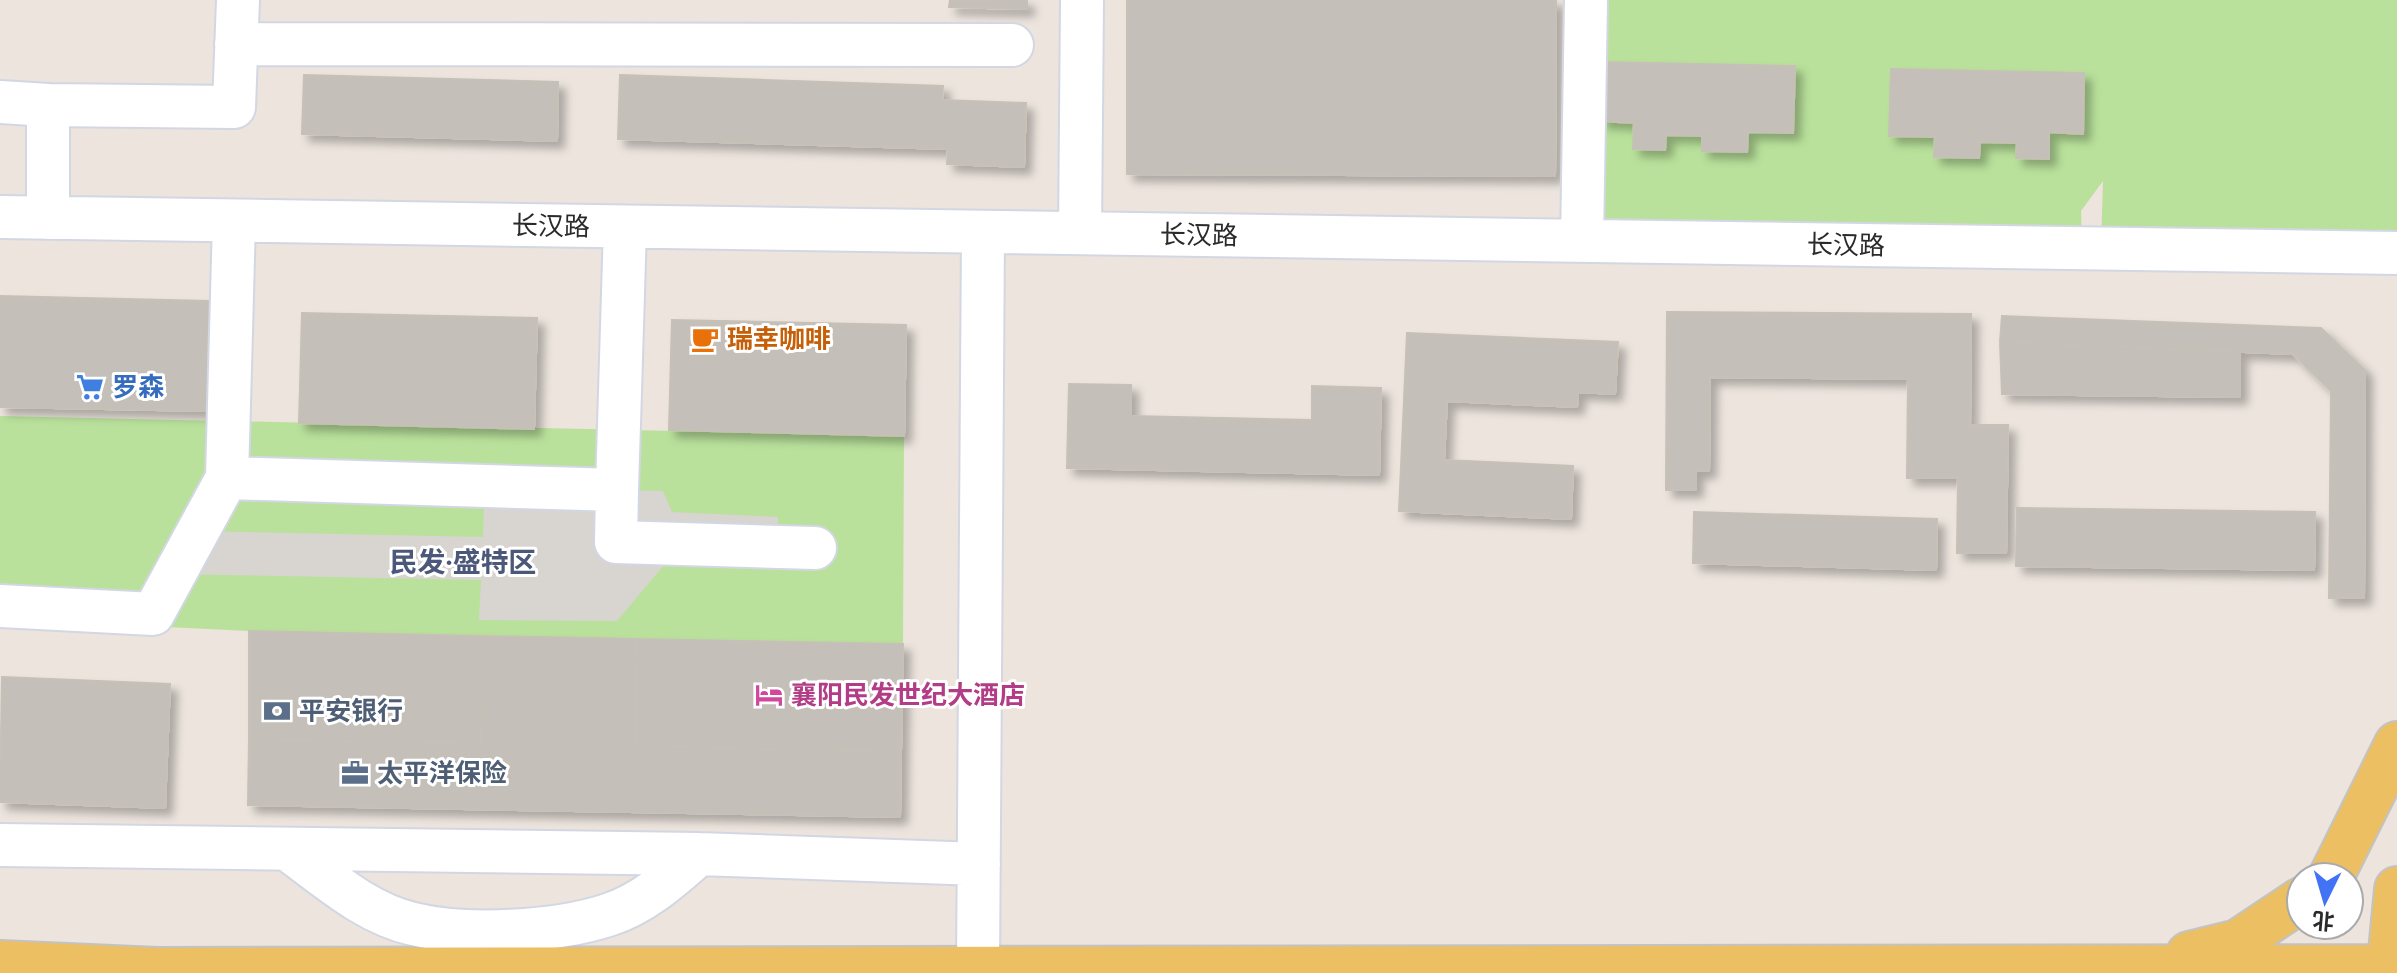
<svg xmlns="http://www.w3.org/2000/svg" width="2397" height="973" viewBox="0 0 2397 973" font-family="'DM Sans','Noto Sans SC',sans-serif">
	<style>
		.green { fill: #b9e19b }
		.plaza { fill: #d8d4d0 }
		.building { fill: #c4bfb8; stroke: #c7c0b7; stroke-width: 2; filter: url(#shadow) }
		.lines { fill: none; stroke-linecap: round; stroke-linejoin: round }
		.minor-casing { stroke: #d2d7e3; stroke-width: 46 }
		.major-casing { stroke: #c3c3c3; stroke-width: 48 }
		.minor { stroke: #fff; stroke-width: 42 }
		.major { stroke: #ecbf62; stroke-width: 44 }
		.labels { text-anchor: middle; dominant-baseline: central; stroke-width: 6; stroke-linejoin: round; paint-order: stroke }
		.street-label { font-size: 26px; fill: #2a2a2a; stroke: #fff }
		.food-label { font-size: 26px; font-weight: bold; fill: #c56008; stroke: #fff; text-anchor: start }
		.shop-label { font-size: 26px; font-weight: bold; fill: #366cbe; stroke: #fff; text-anchor: start }
		.hotel-label { font-size: 26px; font-weight: bold; fill: #b23c85; stroke: #fff; text-anchor: start }
		.service-label { font-size: 26px; font-weight: bold; fill: #4e5e75; stroke: #fff; text-anchor: start }
		.neighbourhood-label { font-size: 28px; font-weight: bold; fill: #4c587a; stroke: #fff }
	</style>
	<defs>
		<filter id="shadow"><feDropShadow dx="7" dy="7" stdDeviation="4" flood-color="#0004"/></filter>
	</defs>
	<rect width="100%" height="100%" fill="#ece4dd"/>
	<!-- green -->
	<path class="green" d="M1586 0H2397V253L2101 248 2103 181 2081 211 2082 248 1582 241Z
		M0 416 904 436 903 644 249 631 0 619Z"/>
	<!-- plaza -->
	<path class="plaza" d="M485 486 663 491 672 512 778 517 777 569 664 565 617 621 479 620 481 580 173 574 198 531 483 537Z"/>
	<!-- building -->
	<path class="building" d="M950 0H1027V9L949 7Z
		M1127 0H1556L1555 176 1127 174Z
		M1601 62 1795 66 1793 133 1748 132 1747 152 1702 151V136L1666 135 1665 150 1633 149 1634 123 1600 121Z
		M1891 69 2084 73 2083 134 2049 132V159L2016 158 2017 143 1980 142 1979 158 1934 157 1935 137 1889 136Z
		M304 75 558 82 557 141 302 134Z
		M620 75 943 86 942 100 1026 103 1024 167 947 164 948 149 618 139Z
		M0 296 209 301 207 411 0 407Z
		M1667 312 1971 314 1970 425H2008L2006 553H1957L1958 478H1907L1908 379 1710 377 1709 471H1696V490H1666Z
		M302 313 537 318 534 429 299 423Z
		M2002 316 2321 328 2365 370 2364 598H2329L2331 391 2293 354 2000 342Z
		M672 320 906 325 904 436 669 430Z
		M1407 333 1618 342 1615 394 1578 392 1577 407 1447 401 1444 460 1573 466 1571 519 1399 511Z
		M2000 342 2240 352V397L2002 394Z
		M1069 384 1131 385V416L1312 420V386L1381 388 1379 475 1067 468Z
		M2017 508 2315 512 2314 570 2016 566Z
		M1694 512 1937 519 1936 570 1693 563Z
		M249 631 483 636 481 744 249 739Z
		M483 636 637 639 635 746 901 752 900 817 248 805 249 739 481 744Z
		M637 639 903 644 901 752 635 746Z
		M2 677 170 684 165 808 0 802Z"/>
	<g class="lines">
		<!-- minor casing -->
		<g class="minor-casing">
			<path id="minor" d="M236 44 1012 45
				M0 102 48 105
				M0 217 2397 253
				M48 218V105L234 107 238 0
				M234 221 227 478 617 490 625 227
				M1080 233 1082 0
				M1582 241 1586 0
				M617 490 616 542 815 548
				M0 606 153 614 227 478
				M0 845 699 854 979 864
				M287 849C326 877 365 913 413 924 466 937 556 932 608 915 643 904 672 878 699 854
				M978 969 983 232"/>
		</g>
		<!-- major casing -->
		<g class="major-casing">
			<path id="major" d="M2331 877 2397 744
				M2189 954 2238 942 2301 900
				M0 963 157 970 2397 967
				M2389 973 2397 889"/>
		</g>
		<!-- minor -->
		<use href="#minor" class="minor"/>
		<!-- major -->
		<use href="#major" class="major"/>
	</g>
	<!-- icons -->
	<defs>
		<g id="cafe-bare" transform="scale(2.16)"><path d="M-5.5-4.5H6V0H3Q3 3.5 0 3.5H-2.5Q-5.5 3.5-5.5 0ZM3-3.2v2h1.7v-2ZM-6 4.5H4V6H-6Z" fill="#e8710a" stroke="#fff" stroke-width="2.5" paint-order="stroke"/></g>
		<g id="supermarket-bare" transform="scale(2.16)"><path d="M-6-5.5h2.5l.6 2H6L4.5 2H-2.5L-4.4-4H-6ZM-1.5 3.2a1.3 1.3 0 1 0 .1 0ZM3 3.2a1.3 1.3 0 1 0 .1 0Z" fill="#3f7fe0" stroke="#fff" stroke-width="2.5" paint-order="stroke"/></g>
		<g id="hotel-bare" transform="scale(2.16)"><path d="M-6-4.5h1.5V1H6V5H4.5V3h-9V5H-6ZM-4 0a1.8 1.8 0 1 1 3.6 0ZM.5 0V-2.5h3Q6-2.5 6 0Z" fill="#d1479c" stroke="#fff" stroke-width="2.5" paint-order="stroke"/></g>
		<g id="bank-bare" transform="scale(2.16)"><path d="M-6-4H6V4H-6ZM0-2.3a2.3 2.3 0 1 0 0 4.6a2.3 2.3 0 1 0 0-4.6Z" fill="#5c6f8a" stroke="#fff" stroke-width="2.5" paint-order="stroke"/></g>
		<g id="office-bare" transform="scale(2.16)"><path d="M-6-3h4V-5.5h4V-3h4V5H-6ZM-1-4.5V-3h2v-1.5ZM-6 0V1H6V0Z" fill="#5c6f8a" stroke="#fff" stroke-width="2.5" paint-order="stroke"/></g>
	</defs>
	<g fill-rule="evenodd">
		<use href="#cafe-bare" x="705" y="339"/>
		<use href="#supermarket-bare" x="90" y="387"/>
		<use href="#hotel-bare" x="769" y="695"/>
		<use href="#bank-bare" x="277" y="711"/>
		<use href="#office-bare" x="355" y="773"/>
	</g>
	<g class="labels">
		<!-- street labels -->
		<g class="street-label">
			<text transform="translate(551 226) rotate(1)">长汉路</text>
			<text transform="translate(1199 235) rotate(1)">长汉路</text>
			<text transform="translate(1846 245) rotate(1)">长汉路</text>
		</g>
		<!-- food labels -->
		<g class="food-label">
			<text x="727" y="339">瑞幸咖啡</text>
		</g>
		<!-- shop labels -->
		<g class="shop-label">
			<text x="112" y="387">罗森</text>
		</g>
		<!-- hotel labels -->
		<g class="hotel-label">
			<text x="791" y="695">襄阳民发世纪大酒店</text>
		</g>
		<!-- service labels -->
		<g class="service-label">
			<text x="299" y="711">平安银行</text>
			<text x="377" y="773">太平洋保险</text>
		</g>
		<!-- neighbourhood labels -->
		<g class="neighbourhood-label">
			<text x="463" y="562">民发·盛特区</text>
		</g>
	</g>
	<!-- north arrow -->
	<g transform="translate(2325 901) rotate(185)"><circle r="38" fill="#ffffff" stroke="#aaaaaa" stroke-width="2"/>
	<path d="M0-6L14 30L0 20L-14 30Z" fill="#4273f4"/>
	<text y="-12" font-size="22" font-weight="bold" text-anchor="middle" fill="#2a2a2a">北</text>
	</g>
</svg>
